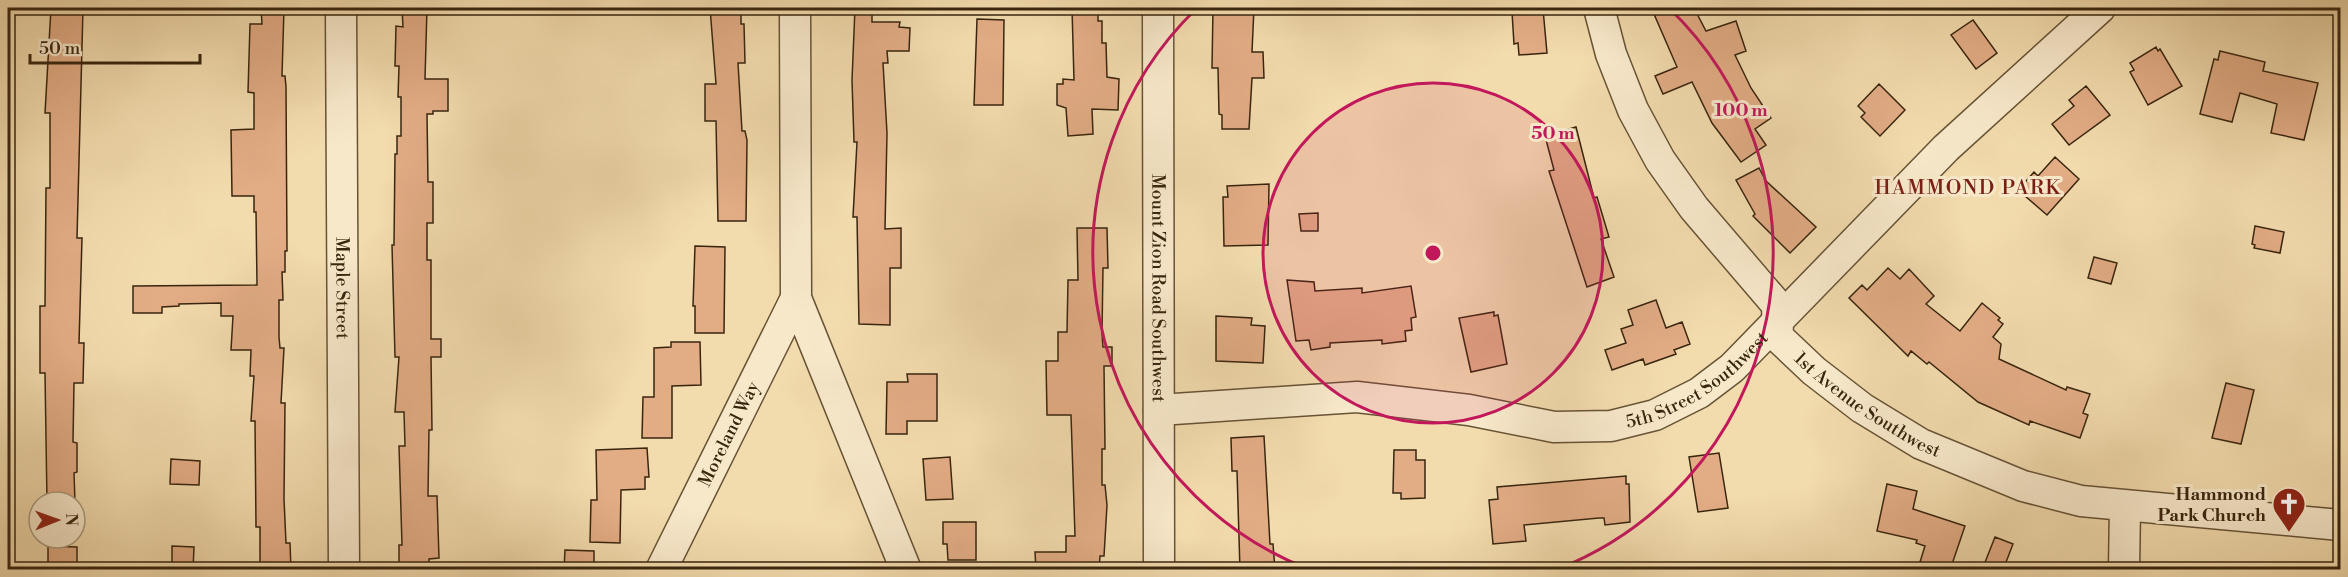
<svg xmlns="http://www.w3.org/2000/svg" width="2348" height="577" viewBox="0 0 2348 577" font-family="'Libre Bodoni',serif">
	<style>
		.building { fill: #e2ac85; stroke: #39260f; stroke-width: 1.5 }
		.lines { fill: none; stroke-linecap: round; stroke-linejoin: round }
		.minor-casing { stroke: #675336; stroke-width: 33 }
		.minor { stroke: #f7e8ca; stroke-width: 30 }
		.ring { fill: none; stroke: #c2185b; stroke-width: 3 }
		.labels { text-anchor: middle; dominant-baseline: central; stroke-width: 6; stroke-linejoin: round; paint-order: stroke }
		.street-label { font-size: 18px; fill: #39260f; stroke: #f7e8ca }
		.poi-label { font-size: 18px; font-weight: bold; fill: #39260f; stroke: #f7e8ca; text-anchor: end }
		.neighbourhood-label { font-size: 20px; letter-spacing: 1.5px; fill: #7a1f14; stroke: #f7e8ca }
		.centre { fill: #c2185b; stroke: #f7e8ca; stroke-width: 3 }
		.ring-label { font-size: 18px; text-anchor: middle; font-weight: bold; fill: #c2185b; stroke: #f7e8ca; stroke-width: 6; stroke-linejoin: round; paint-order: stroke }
	</style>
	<rect width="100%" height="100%" fill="#f2dbad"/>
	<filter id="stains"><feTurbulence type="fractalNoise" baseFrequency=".00333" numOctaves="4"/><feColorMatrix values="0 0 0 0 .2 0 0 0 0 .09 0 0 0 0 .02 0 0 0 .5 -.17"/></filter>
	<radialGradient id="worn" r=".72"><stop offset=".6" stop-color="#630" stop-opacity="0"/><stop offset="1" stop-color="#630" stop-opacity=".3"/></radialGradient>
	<!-- building -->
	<path class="building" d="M51 8H83L77 238H82L79 343H84L83 383H74L73 442 77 443V472L74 473 75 502H47L45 373H40V306H45L46 188H50V113H45Z
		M261 8H284L282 76H285L286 87 287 251H285V272H282L283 300H279V337L280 348H284L281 403H285L284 499 286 543H290L291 570H260V527H256L255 421H251L254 376H250L251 350H231L233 316H221V303L179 304V306L162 307V313H133V286L257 285 256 212H254V196H232L231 130 254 129V93L248 92 250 24H262Z
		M402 8H427L425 79H448V111H433V114H427L428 182H433V223H427V260H431V339H441V357H431L432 430H429L428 496H437L439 558 429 559V570H399V545H402L399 446H405L404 412H395L399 357H395L392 245H394L395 154H397V136H401V97H398L399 66H395L396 26 403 27Z
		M710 8H741V24H744L745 63H738L742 131H745L747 140 746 221H718L716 121H705V84H716Z
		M855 8H872V22H900L899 27 910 28 909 51H887L888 63H883L887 133 885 229 901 228V268H890V325L859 324 857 217H853L857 142H854L852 80Z
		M1072 8H1098V21H1102V43H1106L1107 77 1119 79 1118 110 1092 109 1093 134 1068 136 1066 108 1057 105V84H1063V79L1074 80Z
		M1213 8H1254L1252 52H1263L1264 78H1252L1249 129H1222V115L1219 114 1218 68H1212Z
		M1666 8H1694L1706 31 1736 21 1746 51 1735 55 1751 88 1771 118 1755 129 1766 145 1741 162 1712 123 1692 82 1663 94 1655 76 1677 67 1654 14Z
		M1543 9 1547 53 1519 55 1518 43 1514 44 1512 12Z
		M977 19 1004 20 1003 105H974Z
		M1973 20 1997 53 1976 69 1951 35Z
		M2156 47 2158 51 2160 49 2182 86 2148 105 2130 72 2134 70 2130 63Z
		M2220 51 2265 62 2263 71 2318 83 2304 140 2271 133 2277 104 2240 93 2232 122 2200 114 2214 59 2218 60Z
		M1879 84 1905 110 1880 136 1861 117 1865 113 1858 106Z
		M2086 86 2110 115 2069 145 2052 124 2074 106 2069 100Z
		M1576 127 1594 198 1597 197 1609 237 1601 239 1614 277 1587 287 1549 171 1554 170 1545 136Z
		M2055 157 2079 179 2047 215 2018 190 2034 172 2038 176Z
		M1759 168 1766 181 1816 227 1790 253 1753 216 1755 214 1736 180Z
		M1269 184 1268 245 1224 246 1223 197H1228L1227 186Z
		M1318 213V231H1301L1299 214Z
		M2255 226 2284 232 2280 253 2254 248 2255 245 2252 244Z
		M1077 228H1107L1108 268H1103L1102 333 1103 347H1112V366H1104L1105 449H1102V485H1105L1107 505 1104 556H1100L1099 570H1036L1035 552H1066V536H1075L1071 415H1047L1046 361H1058V332H1067L1068 280H1078Z
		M695 246 725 247 724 333H695V306H693Z
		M2094 257 2117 263 2111 284 2088 278Z
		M1888 268 1900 279 1909 269 1934 296 1926 304 1960 331 1982 303 2000 318 1998 320 2003 324 1993 337 2001 344 1999 359 2066 390 2067 387 2090 394 2083 413 2088 415 2080 438 2030 421 2029 425 1978 402 1929 362 1927 364 1911 351 1908 356 1849 298 1862 285 1867 290Z
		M1287 280 1314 282 1315 291 1362 288V293L1411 286 1416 317 1411 318 1412 330 1405 331 1406 341 1382 344V340L1330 343V347L1311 350 1309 340 1296 341Z
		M1656 300 1666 328 1682 322 1690 344 1674 350 1676 354 1645 365 1643 359 1612 370 1605 350 1626 343 1621 329 1633 325 1628 310Z
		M1494 312V316L1498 315 1507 364 1471 372 1459 318Z
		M1216 316 1252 318 1251 325 1265 326 1263 363 1216 361Z
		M671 342H700L701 385 672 386V438H642L643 397H654V348L671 347Z
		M907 374H937V421H907V434H886L887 382H908Z
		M2226 383 2254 390 2241 444 2212 438Z
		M1264 436 1270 544H1273L1275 570H1240L1237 471H1232L1231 438Z
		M647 448 649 477H645V489L621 490 620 543 590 542 591 500H597L596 450Z
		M1394 450H1416V460H1425V498L1401 499V493H1393Z
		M1719 453 1728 508 1698 512 1689 457Z
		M950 457 953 499 926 500 923 459Z
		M171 459 200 461 199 485 170 484Z
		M1626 476V484H1629L1630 522 1605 525 1604 518H1599L1524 525 1526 541 1493 544 1489 500 1498 499 1497 487Z
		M1887 484 1917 491 1913 509 1965 526 1950 570 1920 562 1925 546 1916 543 1917 540 1877 531Z
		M943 522H976V560H948L947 544H943Z
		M1995 537 2013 544 2003 570H1982Z
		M48 546 77 547V570H48Z
		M172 546 194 547 193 570H172Z
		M565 550 594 551V570H564Z"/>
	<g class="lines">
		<!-- minor casing -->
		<g class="minor-casing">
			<g id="minor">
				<path id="s1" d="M341 8 344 570"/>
				<path d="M795 8 796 298 906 570"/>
				<path id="s2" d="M1158 8 1159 570"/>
				<path id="s3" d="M1599 8 1611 54 1633 110 1660 160 1694 208 1777 305 1778 337 1814 371 1862 408 1921 444 2023 486 2081 501 2340 525"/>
				<path id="s4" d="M1159 410 1357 397 1469 410 1554 427 1611 426 1655 415 1699 393 1732 368 1946 148 2100 8"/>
				<path id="s5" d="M661 570 796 298"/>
				<path d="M2124 570 2125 506"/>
			</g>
		</g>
		<!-- minor -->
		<use href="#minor" class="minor"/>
	</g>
	<!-- distance rings -->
	<circle cx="1433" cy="253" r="170" fill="#c2185b" fill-opacity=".12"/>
	<g class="ring">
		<circle cx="1433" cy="253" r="170"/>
		<path d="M1308 569A340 340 0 0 1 1197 8M1669 8A340 340 0 0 1 1558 569"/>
	</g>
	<!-- icons -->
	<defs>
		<g id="church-pin" transform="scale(1.725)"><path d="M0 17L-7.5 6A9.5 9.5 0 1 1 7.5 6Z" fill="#8f2418" stroke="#f7e8ca"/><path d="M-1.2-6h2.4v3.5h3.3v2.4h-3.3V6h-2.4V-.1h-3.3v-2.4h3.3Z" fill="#fff"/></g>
	</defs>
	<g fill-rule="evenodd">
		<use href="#church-pin" x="2289" y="504"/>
	</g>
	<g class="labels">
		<!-- street labels -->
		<g class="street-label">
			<text stroke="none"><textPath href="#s1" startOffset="280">Maple Street</textPath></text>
			<text stroke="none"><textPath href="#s2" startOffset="280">Mount Zion Road Southwest</textPath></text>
			<text stroke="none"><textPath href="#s4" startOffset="554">5th Street Southwest</textPath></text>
			<text stroke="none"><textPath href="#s3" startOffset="496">1st Avenue Southwest</textPath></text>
			<text stroke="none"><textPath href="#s5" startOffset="152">Moreland Way</textPath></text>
		</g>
		<!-- poi labels -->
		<g class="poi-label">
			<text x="2266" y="494">Hammond<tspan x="2266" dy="21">Park Church</tspan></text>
		</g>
		<!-- neighbourhood labels -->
		<g class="neighbourhood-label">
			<text x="1968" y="188">HAMMOND PARK</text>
		</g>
	</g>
	<circle cx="1433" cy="253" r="9" class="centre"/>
	<g class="ring-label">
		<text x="1741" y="116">100 m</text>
		<text x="1553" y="139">50 m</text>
	</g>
	<!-- margin -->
	<rect width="2348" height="577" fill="none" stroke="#f2dbad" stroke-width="30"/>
	<rect x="9" y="9" width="2330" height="559" fill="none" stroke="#39260f" stroke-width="3"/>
	<rect x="15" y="15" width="2318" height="547" fill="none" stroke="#39260f" stroke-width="1.5"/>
	<!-- north arrow -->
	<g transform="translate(57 520) rotate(89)"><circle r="28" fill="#f7e8ca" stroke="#ab9a7f" stroke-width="1.5"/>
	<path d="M0-4.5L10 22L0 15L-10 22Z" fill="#8f2418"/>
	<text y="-9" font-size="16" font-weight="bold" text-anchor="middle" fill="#39260f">N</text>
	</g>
	<!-- scale -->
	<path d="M30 54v9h170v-9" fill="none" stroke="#39260f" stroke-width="3"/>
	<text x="39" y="54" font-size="18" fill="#39260f" stroke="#f7e8ca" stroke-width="4.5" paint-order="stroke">50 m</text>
	<rect width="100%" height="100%" filter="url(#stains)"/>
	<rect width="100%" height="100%" fill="url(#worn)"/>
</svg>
